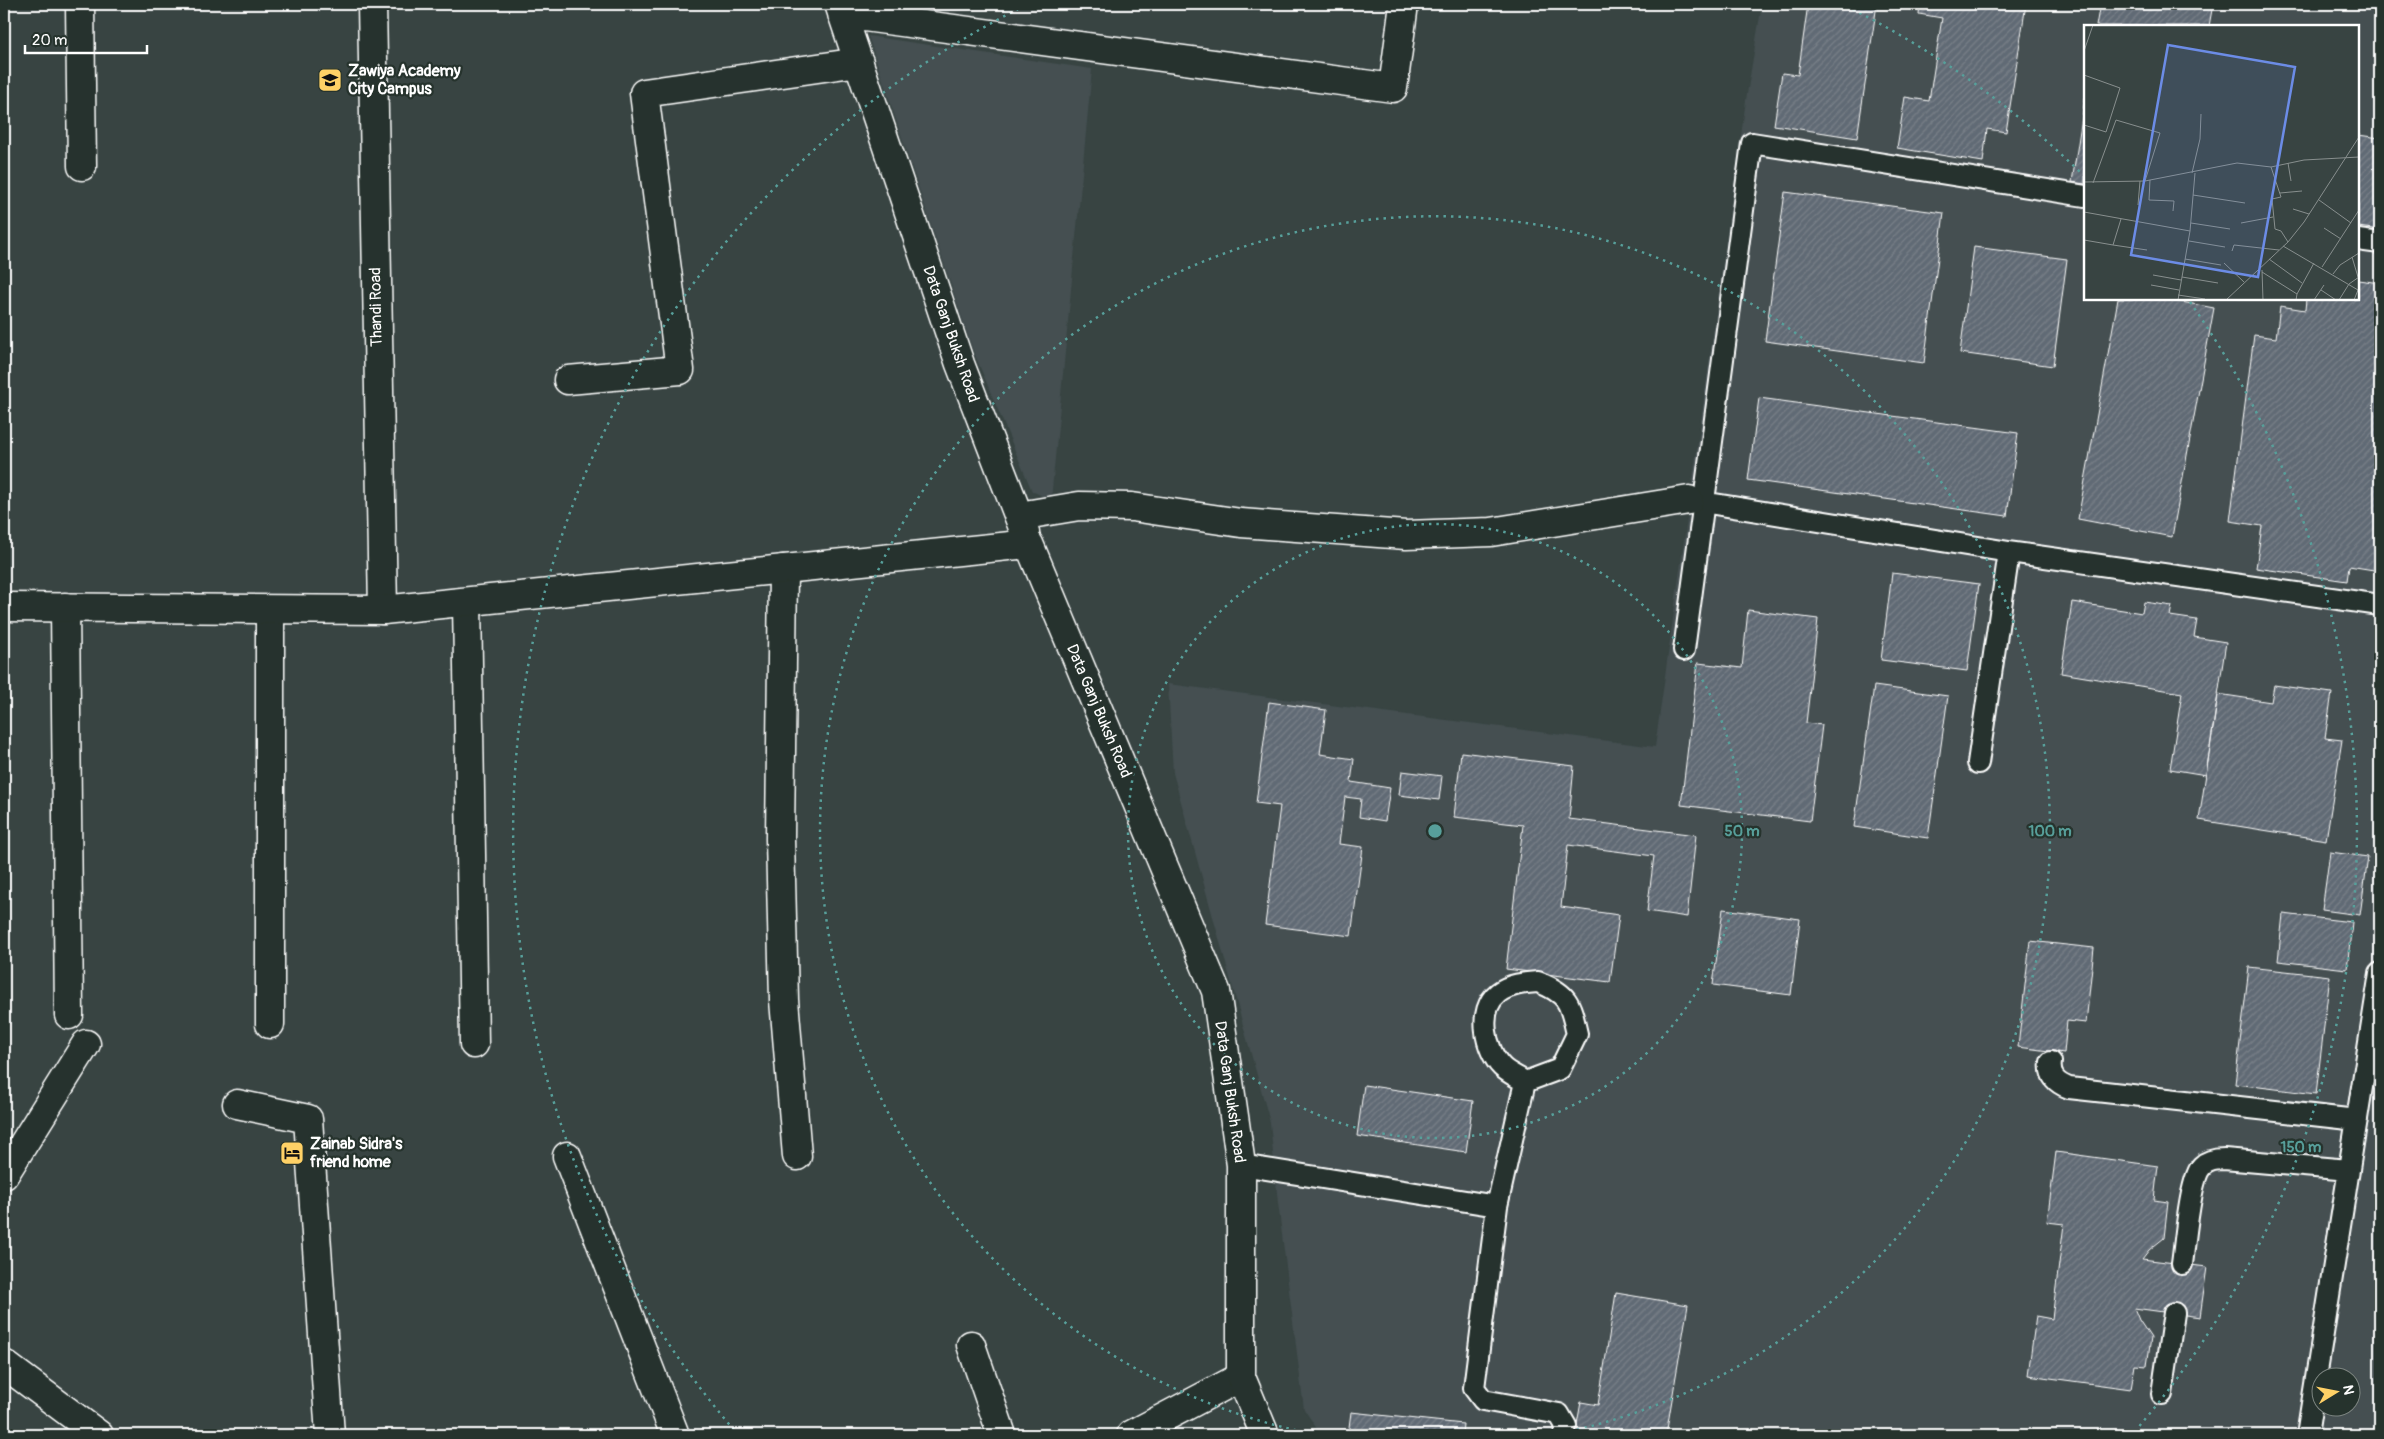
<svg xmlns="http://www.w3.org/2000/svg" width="2384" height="1439" viewBox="0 0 2384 1439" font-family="Pangolin,sans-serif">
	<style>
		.built { fill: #444f51; fill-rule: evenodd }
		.building { fill: url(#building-hatch); stroke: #fff }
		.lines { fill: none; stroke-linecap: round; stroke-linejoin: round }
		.service-casing { stroke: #fff; stroke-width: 24 }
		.minor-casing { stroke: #fff; stroke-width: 31 }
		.tertiary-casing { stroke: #fff; stroke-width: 31 }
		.service { stroke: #26332d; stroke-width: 20 }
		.minor { stroke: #26332d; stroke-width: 28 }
		.tertiary { stroke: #26332d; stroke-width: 28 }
		.ring { fill: none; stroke: #579f9a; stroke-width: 2.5; stroke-dasharray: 2.5 5 }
		.labels { text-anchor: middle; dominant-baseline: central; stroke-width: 4.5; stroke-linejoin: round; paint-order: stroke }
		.poi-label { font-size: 16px; font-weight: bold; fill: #fff; stroke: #26332d; text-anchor: start }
		.street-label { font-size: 16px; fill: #fff; stroke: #26332d }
		.inset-road { fill: none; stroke: #888f8e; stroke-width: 1 }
		.view { fill: #6c8ce6; fill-opacity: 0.15; stroke: #6c8ce6; stroke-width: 2.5 }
		.inset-edge { fill: none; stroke: #fff; stroke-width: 2.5 }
		.centre { fill: #579f9a; stroke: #26332d; stroke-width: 2.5 }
		.ring-label { font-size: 15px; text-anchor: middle; font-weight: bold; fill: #579f9a; stroke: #26332d; stroke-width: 4.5; stroke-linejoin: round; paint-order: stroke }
	</style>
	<defs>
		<pattern id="building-hatch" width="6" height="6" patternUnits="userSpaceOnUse" patternTransform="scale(1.25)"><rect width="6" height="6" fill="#616a74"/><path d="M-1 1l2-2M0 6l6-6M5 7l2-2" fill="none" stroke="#798089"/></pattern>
	</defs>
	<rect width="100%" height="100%" fill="#384442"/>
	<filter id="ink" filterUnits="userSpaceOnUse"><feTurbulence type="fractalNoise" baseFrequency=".02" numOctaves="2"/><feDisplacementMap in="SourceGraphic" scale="10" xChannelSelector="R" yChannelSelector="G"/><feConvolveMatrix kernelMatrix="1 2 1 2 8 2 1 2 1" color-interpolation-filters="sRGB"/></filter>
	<g filter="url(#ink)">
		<!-- built -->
		<path class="built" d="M1762 4H2380V1435H1321L1304 1409 1278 1203 1270 1122 1173 773 1168 684 1655 747 1746 100ZM2085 26H2358V299H2085ZM2322 1376H2352V1406H2322Z
			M868 36 1092 69 1051 500 1032 491 972 348Z"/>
		<!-- building -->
		<path class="building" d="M1808 4H1877L1857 138 1774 125 1782 73 1798 75Z
			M1920 4H2026L2006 132 1987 129 1983 162 1897 148 1905 97 1929 101 1942 18 1919 14Z
			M2100 4H2213L2209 26H2096Z
			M2085 98V184L2072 182Z
			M2358 135 2380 138V230L2358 227Z
			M1785 192 1944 213 1924 363 1765 341Z
			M1974 247 2067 259 2053 366 1960 353Z
			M2358 280 2380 283V571L2349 566 2347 581 2256 568 2262 526 2230 521 2254 335 2276 338 2280 306 2305 310 2306 299H2358Z
			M2118 299H2166L2214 308 2172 537 2078 519Z
			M1759 398 2018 433 2007 516 1748 480Z
			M1892 573 1979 584 1967 671 1881 660Z
			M2072 602 2142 613 2144 602 2172 606 2170 616 2197 620 2194 637 2226 642 2206 775 2170 769 2182 693 2061 673Z
			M1748 610 1818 619 1806 723 1822 725 1810 821 1681 805 1698 663 1742 668Z
			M2274 685 2332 693 2325 738 2342 740 2326 840 2199 820 2218 694 2271 702Z
			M1874 686 1948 696 1928 838 1854 827Z
			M1269 702 1326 710 1320 754 1354 759 1351 782 1390 788 1385 821 1359 817 1361 799 1345 797 1339 844 1363 847 1351 936 1265 925 1280 806 1256 803Z
			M1461 752 1574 766 1569 819 1696 835 1687 917 1647 911 1654 856 1568 845 1561 907 1619 915 1610 982 1506 969 1523 825 1454 817Z
			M1402 771 1442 776 1439 800 1399 795Z
			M2330 852 2368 857 2360 915 2322 910Z
			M1723 909 1800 919 1791 995 1713 985Z
			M2283 914 2352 922 2347 969 2278 961Z
			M2030 941 2094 948 2086 1023 2067 1021 2064 1053 2018 1047Z
			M2249 967 2330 976 2316 1094 2235 1084Z
			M1364 1085 1473 1101 1466 1152 1357 1136Z
			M2056 1152 2158 1166 2154 1200 2168 1202 2164 1238 2149 1250 2142 1259 2207 1267 2200 1317 2134 1308 2139 1320 2151 1338 2147 1366 2135 1365 2131 1389 2028 1375 2036 1316 2052 1319 2064 1224 2047 1222Z
			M1616 1293 1688 1305 1666 1435H1575L1581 1402 1598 1405Z
			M1351 1412 1463 1424 1462 1435H1348Z"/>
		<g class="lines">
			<!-- service casing -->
			<g class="service-casing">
				<path id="service" d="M2358 240 2380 243
					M1690 500 2009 552 2380 605
					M1684 650 1752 143 2085 196
					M1978 763 2009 552
					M1538 982C1569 994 1570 1003 1577 1034L1560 1069 1525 1082C1518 1077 1508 1073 1502 1067 1485 1050 1477 1010 1498 993 1510 984 1524 983 1538 982Z
					M2051 1062C2049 1076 2056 1083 2069 1088L2357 1120
					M1525 1082 1497 1206 1474 1388 1483 1400 1559 1414 1566 1426 1564 1435
					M1241 1165 1497 1206
					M2182 1264C2185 1244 2190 1178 2202 1166 2208 1160 2216 1159 2224 1159L2349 1170
					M2162 1394 2174 1313
					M2307 1435 2380 973"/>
			</g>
			<!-- minor casing -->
			<g class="minor-casing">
				<path id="minor" d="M80 4 82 166
					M372 4 383 610
					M839 4 960 364 1025 533
					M842 14 1393 88 1404 4
					M568 380 680 370 644 93 859 62
					M1019 516 1079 506 1132 507 1241 523 1406 535 1491 532 1689 500
					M783 569 780 839 784 1000 797 1156
					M467 602 474 1044
					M65 607 69 1015
					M270 1024V610
					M237 1104 308 1119 330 1435
					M567 1156 675 1435
					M4 1175 86 1044
					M971 1345 1002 1435
					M4 1364 99 1435
					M1131 1435 1241 1377"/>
			</g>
			<!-- tertiary casing -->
			<g class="tertiary-casing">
				<path id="tertiary" d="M4 607 383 610 1029 544 1216 991 1241 1165V1377L1265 1435"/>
			</g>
			<!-- service -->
			<use href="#service" class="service"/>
			<!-- minor -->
			<use href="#minor" class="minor"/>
			<!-- tertiary -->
			<use href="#tertiary" class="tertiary"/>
		</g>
	</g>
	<!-- distance rings -->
	<g class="ring">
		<circle cx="1435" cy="831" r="307"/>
		<path d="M1318 1435A615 615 0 1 1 1552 1435"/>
		<path d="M734 1430A922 922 0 0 1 1024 6M1846 6A922 922 0 0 1 2081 173M2190 302A922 922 0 0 1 2136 1430"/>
	</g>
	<!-- icons -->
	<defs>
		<g id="university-square" transform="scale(1.25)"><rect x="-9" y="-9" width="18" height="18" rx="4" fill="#ffd166" stroke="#26332d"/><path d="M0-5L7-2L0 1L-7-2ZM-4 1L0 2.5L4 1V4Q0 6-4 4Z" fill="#111"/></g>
		<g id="hotel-square" transform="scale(1.25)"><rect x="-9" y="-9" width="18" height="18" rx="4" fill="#ffd166" stroke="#26332d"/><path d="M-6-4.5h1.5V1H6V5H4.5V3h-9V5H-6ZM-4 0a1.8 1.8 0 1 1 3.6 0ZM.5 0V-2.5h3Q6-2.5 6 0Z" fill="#111"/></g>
	</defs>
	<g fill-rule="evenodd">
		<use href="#university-square" x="330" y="80"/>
		<use href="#hotel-square" x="292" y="1153"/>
	</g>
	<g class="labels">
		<!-- poi labels -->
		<g class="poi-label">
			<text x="348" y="71">Zawiya Academy<tspan x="348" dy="18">City Campus</tspan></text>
			<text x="310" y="1144">Zainab Sidra's<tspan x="310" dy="18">friend home</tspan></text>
		</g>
		<!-- street labels -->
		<g class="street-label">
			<text transform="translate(376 307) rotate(-91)">Thandi Road</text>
			<text transform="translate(951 334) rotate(71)">Data Ganj Buksh Road</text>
			<text transform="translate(1099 711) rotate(67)">Data Ganj Buksh Road</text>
			<text transform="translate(1230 1092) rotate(82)">Data Ganj Buksh Road</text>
		</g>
	</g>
	<!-- overview -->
	<g transform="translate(2084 25)">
		<rect width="275" height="275" fill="#384442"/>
		<path class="inset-road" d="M0 26 9 0M0 50 36 63 22 107 0 100M204 138 207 156M187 142 197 172 188 174 191 204 197 206 204 217M108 148 116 114 117 89M66 155 65 175 90 176 89 186M0 157 61 156 153 138 187 142 220 135 275 132M9 158 32 95 76 108 61 156M196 168 218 166M109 170 161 178M235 175 267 198M54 180 56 156M209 184 225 189M0 187 106 206M37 194 29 220 63 225M107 198 146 204M157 198 189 192M240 203 257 214M0 215 29 220M105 216 141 222M199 221 274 265 270 275M148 226 150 220 195 225M268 232 274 252M101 234 137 240M185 234 218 258M140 238 160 257M238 242 275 185M178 245 179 275M178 247 213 269 212 275M249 249 256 240 275 228M69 250 97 255M98 252 134 258M67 260 95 265M237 265 252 275M213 269 230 238M94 270 121 274M94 275 106 206 111 148M142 275 204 217 220 197 275 112M230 275 240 260M255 275 265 259 275 252"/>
		<path class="view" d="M84 20 211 42 174 252 47 230Z"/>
		<rect width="275" height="275" class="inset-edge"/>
	</g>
	<circle cx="1435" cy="831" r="8" class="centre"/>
	<g class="ring-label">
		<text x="1742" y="836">50 m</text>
		<text x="2050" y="836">100 m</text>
		<text x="2301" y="1152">150 m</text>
	</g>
	<!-- margin -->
	<rect width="2384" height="1439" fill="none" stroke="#26332d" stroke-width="20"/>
	<rect x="10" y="10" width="2364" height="1419" fill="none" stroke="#fff" stroke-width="2" filter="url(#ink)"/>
	<!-- north arrow -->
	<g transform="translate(2336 1392) rotate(80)"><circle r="24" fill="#26332d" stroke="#7d8581"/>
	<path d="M0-4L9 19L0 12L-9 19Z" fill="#ffd166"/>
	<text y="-8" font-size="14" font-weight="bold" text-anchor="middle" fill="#ffffff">N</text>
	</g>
	<!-- scale -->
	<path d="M25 45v8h122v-8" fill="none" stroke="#ffffff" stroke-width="2.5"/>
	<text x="32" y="45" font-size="15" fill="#ffffff" stroke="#26332d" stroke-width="4" paint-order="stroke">20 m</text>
</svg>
